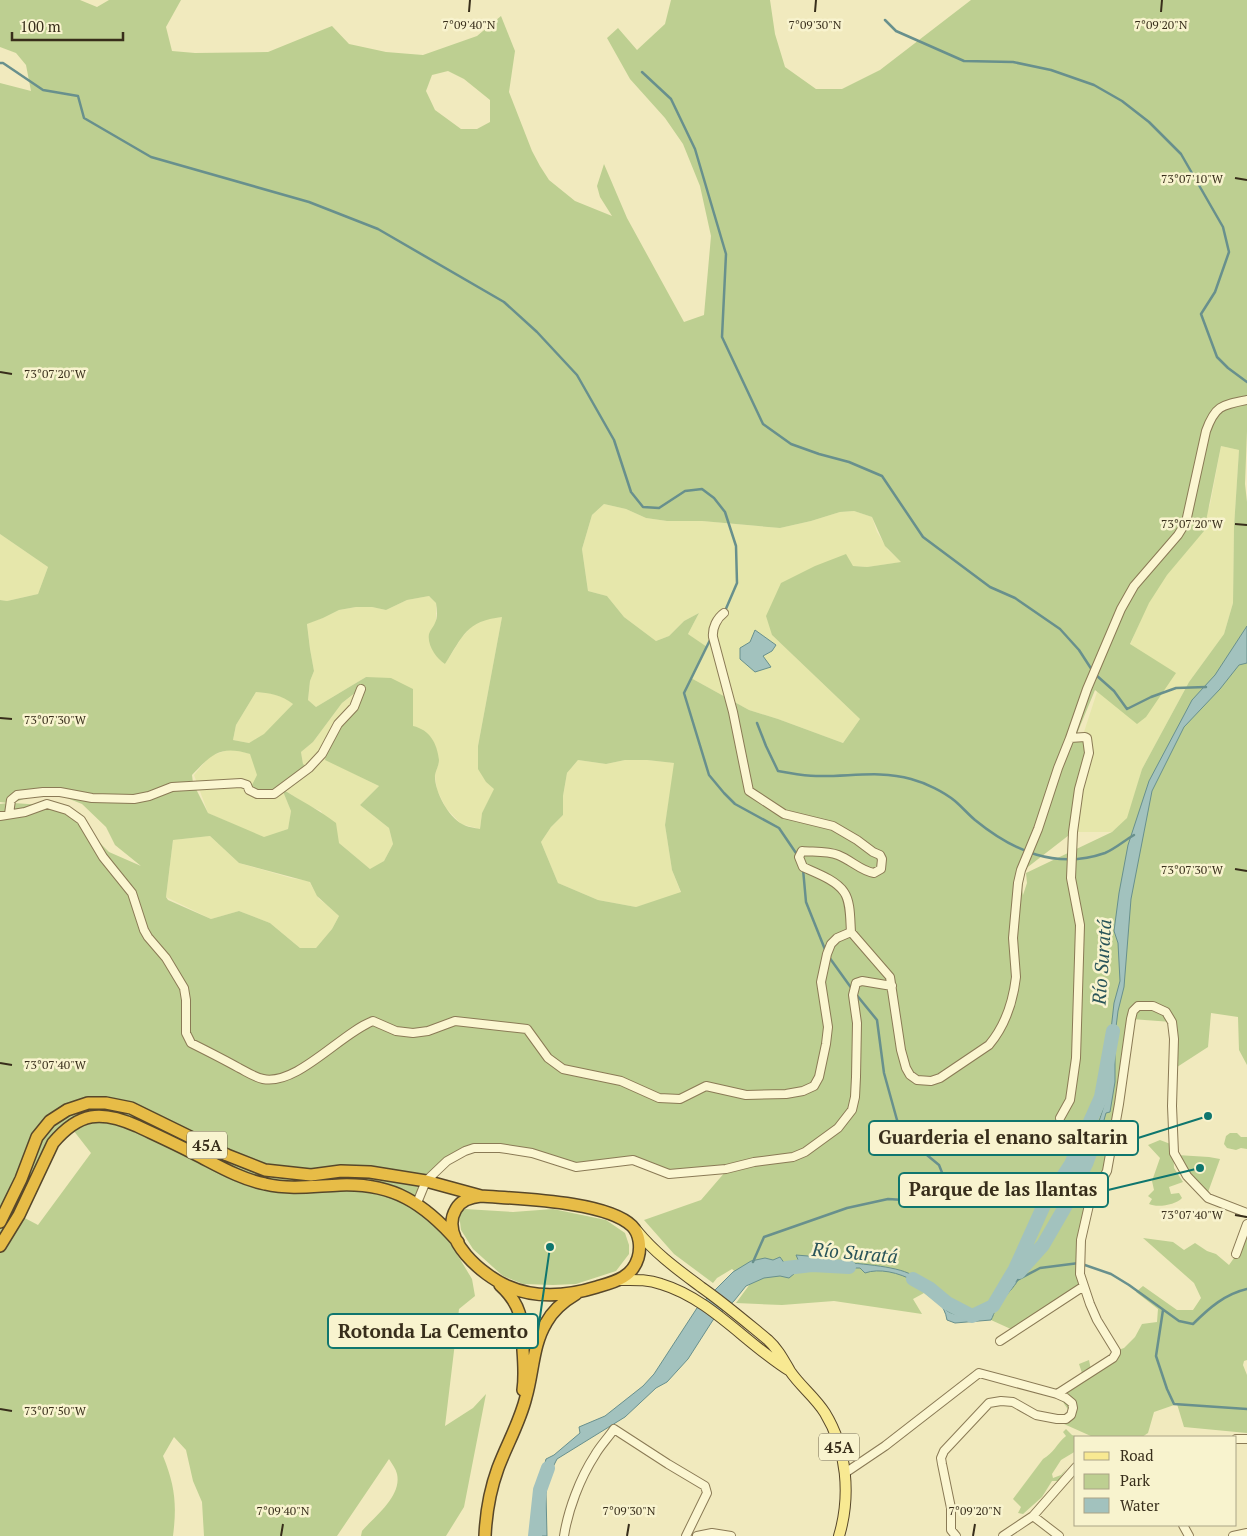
<svg xmlns="http://www.w3.org/2000/svg" width="1247" height="1536" viewBox="0 0 1247 1536" font-family="'PT Serif',serif">
	<style>
		.farmland { fill: #e6e7ab; fill-rule: evenodd }
		.green { fill: #bdcf91; fill-rule: evenodd }
		.water { fill: #a2c2be; stroke: #68908d }
		.lines { fill: none; stroke-linecap: round; stroke-linejoin: round }
		.stream { stroke: #68908d; stroke-width: 2.5 }
		.river { stroke: #a2c2be; stroke-width: 14 }
		.minor-casing { stroke: #8a7a55; stroke-width: 10 }
		.major-casing { stroke: #57472a; stroke-width: 12 }
		.highway-casing { stroke: #57472a; stroke-width: 14 }
		.minor { stroke: #fbf6d1; stroke-width: 8 }
		.major { stroke: #f8e992; stroke-width: 10 }
		.highway { stroke: #e7bc47; stroke-width: 11 }
		.ticks { fill: none; stroke: #382e1b; stroke-width: 2 }
		.labels { text-anchor: middle; dominant-baseline: central; stroke-width: 5; stroke-linejoin: round; paint-order: stroke }
		.shield { fill: #f8f3ce; stroke: #726951; stroke-width: 1 }
		.shield-label { font-size: 16px; font-weight: bold; fill: #382e1b }
		.water-label { font-size: 19px; font-style: italic; fill: #295459; stroke: #f8f3ce }
		.ticks-label { font-size: 12px; text-anchor: middle; fill: #382e1b; stroke: #f8f3ce; stroke-width: 5; stroke-linejoin: round; paint-order: stroke }
		.leader { fill: none; stroke: #0f766e; stroke-width: 2 }
		.callout-dot { fill: #0f766e; stroke: #f8f3ce; stroke-width: 2 }
		.callout { fill: #f8f3ce; stroke: #0f766e; stroke-width: 2 }
		.callout-label { font-size: 19px; text-anchor: middle; font-weight: bold; fill: #382e1b }
	</style>
	<rect width="100%" height="100%" fill="#f1eabe"/>
	<!-- farmland -->
	<path class="farmland" d="M1221 446 1239 450 1234 527 1233 603 1224 634 1189 682 1142 769 1128 818 1112 832H1074L1081 789 1088 773 1091 752 1083 735 1098 689 1175 673 1130 645 1148 603 1210 505Z
		M604 504 626 509 646 518 667 521H702L780 528 811 521 840 512 854 511 872 517 877 532 888 550 902 562 867 567 853 566 772 635 860 719 843 743 778 719 749 710 691 678 707 648 688 634 699 613 684 621 669 636 656 641 624 617 607 596 588 591 582 549 592 515ZM755 631 776 645 772 651 763 656 750 642Z
		M0 534 48 567 38 594 7 601 0 600Z
		M429 596 436 603V623L445 664 462 637 474 624 486 619 502 617 478 746 486 782 495 789 482 813 480 829 461 824 446 808 437 790 435 775 439 761 413 726 366 677 316 707 308 700 310 681 314 671 310 649 307 623 323 618 339 610 356 607H372L386 610 407 600Z
		M361 689 328 743 325 759 379 786 360 805 389 828 393 844 384 861 371 870 339 843 321 811 309 806 283 789 309 768 303 764 301 752 313 742 342 703Z
		M256 692 270 693 287 699 293 704 264 735 249 743 233 740 236 725Z
		M228 750H237L250 754 283 791 291 811 288 829 264 838 208 813 194 775 210 756Z
		M578 760 606 764 625 760H647L675 763 665 825 672 870 681 893 636 907 598 900 558 883 541 842 551 827 563 815V796L567 773Z
		M210 836 239 863 291 878 309 881 319 899 327 905 339 916 332 929 316 948H300L270 923 239 911 211 919 166 897 173 840Z"/>
	<!-- green -->
	<path class="green" d="M0 0H80L97 7 109 0H181L166 27 172 51 195 53 268 52 332 26 349 44 386 52 423 55 477 36 501 16 515 51 509 92 532 151 540 166 549 180 575 201 612 216 600 197 597 186 604 164 627 218 684 322 704 315 711 236 700 186 683 144 665 118 630 79 607 38 618 28 637 50 665 24 671 0H770L775 34 785 67 816 89H842L880 70 971 0H1247V431L1245 484 1247 502V626L1237 643 1247 638V1065L1239 1050 1238 1017 1211 1013 1208 1047 1174 1069 1172 1022 1131 1019 1107 1171 1086 1217 1082 1285 1013 1330 991 1320 951 1314 924 1293 913 1299 922 1314 834 1301 782 1305 736 1303 750 1284 732 1269 717 1278 713 1283 674 1254 644 1220 701 1200 726 1171 677 1174 621 1159 585 1168 531 1150 465 1151 425 1181 417 1203 446 1236 472 1279 475 1296 459 1309 445 1426 473 1408 486 1394 464 1507 446 1536H361L362 1531C375 1516 402 1496 397 1474 396 1469 392 1464 389 1459L337 1536H204L202 1502 193 1481 186 1450 174 1437 163 1456C175 1486 177 1504 173 1536H0V804L8 803 0 802V600L7 601 38 594 48 567 0 534V83L31 91 26 65 16 53 0 47ZM448 71 464 79 490 100V122L477 129H461L435 110 426 91 432 75ZM1221 446 1239 450 1234 527 1233 603 1224 634 1189 682 1142 769 1127 818 1112 832 1026 873 1027 883 1023 895 1021 884 1024 870 1073 832 1088 752 1087 737 1076 736 1095 690 1137 724 1146 717 1176 673 1130 644 1149 603 1167 575 1204 531ZM604 504 626 509 646 518 667 521H702L780 528 811 521 840 512 854 511 872 517 885 546 901 562 867 567 853 566 846 554 815 566 781 583 766 616 772 635 860 719 843 743 778 719 749 710 691 678 707 647 688 634 699 613 684 621 669 636 656 641 624 617 607 596 588 591 582 549 592 515ZM429 596 436 603C437 610 438 617 435 623 434 626 430 630 429 634 427 645 436 658 445 664 463 636 466 621 502 617L478 746V769L486 782 494 789 482 813 480 829C475 828 467 827 462 824 448 817 434 790 435 775 436 770 439 765 439 760 437 743 430 730 413 726V689L391 678 366 677 316 707 308 700 310 681 314 671 310 649 307 624 323 618 339 610 356 607H372L386 610 407 600ZM360 689 354 708 328 743 325 760 379 786 360 805 389 828 393 844 384 861 370 869 339 843 336 823C319 810 300 800 282 789L291 811 288 829 264 837 208 813 193 783 192 775C212 754 220 745 250 754L257 775 250 789 274 794 309 768 303 764 301 752 313 742 342 703ZM256 692C269 693 282 695 293 704L264 734 249 743 233 740 236 725ZM578 760 606 764 625 760H647L674 763 665 825 672 870 681 892 636 907 598 900 558 883 541 842 551 827 563 815V796L567 773ZM47 790 82 804 106 827 115 845 141 866 109 852 95 838 80 813 43 805 13 803ZM210 836 239 863 310 882 317 896 339 916 332 929 316 948H300L270 923 239 911 211 919 168 900 166 897 173 840ZM70 1126 91 1153 38 1225 19 1215 53 1143Z
		M1230 1133H1237L1241 1137H1247V1149L1241 1148 1236 1150 1227 1148 1224 1144 1226 1136Z
		M1160 1140 1173 1145 1174 1168 1183 1182 1169 1187 1171 1194 1179 1193 1182 1198C1176 1205 1157 1208 1149 1204L1152 1199 1148 1196 1154 1190 1152 1181 1160 1158 1148 1145Z
		M1177 1155 1209 1157 1220 1159 1207 1195 1187 1176Z
		M465 1209 513 1212 553 1209 606 1220 625 1233 629 1245V1254L616 1271 576 1284 553 1285 523 1284 503 1276 473 1249 461 1230 459 1214Z
		M1247 1233V1360L1244 1361 1243 1365 1247 1375V1433L1184 1427 1177 1404 1154 1412 1148 1433 1142 1437H1093L1064 1424 1055 1418 1071 1414 1063 1402 1066 1383 1083 1376 1079 1364 1089 1360 1091 1370 1103 1364 1112 1352 1124 1348 1135 1337 1142 1324 1157 1322 1158 1309 1136 1292 1143 1286 1177 1310H1193L1201 1298 1194 1283 1143 1238 1173 1242 1184 1250 1195 1243 1207 1251 1216 1254 1229 1265 1239 1251Z
		M1066 1429 1072 1435 1078 1437H1076V1451L1061 1460 1052 1474 1053 1478 1061 1475 1067 1468 1058 1481H1052L1042 1497 1023 1514 1018 1513 1021 1507 1013 1499 1043 1459C1054 1453 1057 1443 1066 1436L1063 1432Z"/>
	<!-- water -->
	<path class="water" d="M1247 626V663L1239 665 1220 689 1184 727 1152 791 1131 899 1124 987 1118 1011 1115 1035V1082L1110 1112 1106 1113 1097 1145 1088 1150 1081 1159 1039 1222 1022 1265C1023 1283 1004 1294 996 1309 994 1312 993 1317 991 1320L955 1323 947 1320C943 1290 893 1263 865 1273L860 1268H832L826 1262 820 1265 806 1264 789 1278 780 1276 764 1278 746 1286 734 1301 713 1320 688 1359 667 1382 656 1388 625 1417 557 1459 548 1477 546 1494 547 1536H541L543 1509 541 1479 546 1459 554 1455 580 1433 579 1427 605 1416 643 1386 654 1374 697 1308 733 1272 751 1261 765 1258 773 1260 780 1257 785 1264 799 1262 796 1255 808 1256 819 1260 826 1258 828 1261C849 1263 890 1265 908 1273 929 1282 933 1295 946 1310 951 1314 958 1315 964 1316 969 1316 975 1318 980 1317 991 1314 1010 1287 1015 1278L1012 1273 1014 1264 1022 1258 1039 1219 1078 1157 1095 1134 1102 1112 1107 1094 1110 1039 1114 1003 1120 981 1118 943 1114 931 1119 893 1128 845 1149 781 1192 700 1215 675Z
		M755 630 776 645 772 651 763 656 771 667 755 672 740 659V648L750 642Z"/>
	<g class="lines">
		<!-- stream -->
		<path class="stream" d="M885 20 896 31 964 61 1013 62 1051 70 1094 85 1122 101 1149 122 1181 154 1223 227 1229 252 1215 292 1201 314 1217 357 1228 368 1247 382
			M0 63H3L43 90 78 96 84 118 151 157 309 202 378 229 504 302 537 332 577 375 614 440 631 492 643 507 659 508 685 491 702 489 714 498 725 512 736 546 737 583 725 611
			M642 72 671 99 695 149 726 254 722 337 763 424 791 444 819 454 849 462 882 476 923 537 990 587 1015 598 1060 629 1079 650 1092 670
			M711 638 684 693 709 775 724 793 735 804 779 828 798 856
			M1096 675 1114 691 1127 709 1151 697 1176 688 1206 687
			M757 723 766 746 778 771C791 773 804 776 816 776 848 777 880 770 911 779 926 783 944 792 955 801 962 807 968 814 975 820 1013 851 1056 870 1105 853 1115 849 1125 840 1134 835
			M803 869 806 902 826 952
			M829 957 852 989
			M753 1262 764 1237 847 1208 888 1199 921 1201 941 1194 945 1180 939 1165 910 1141 897 1120 884 1073 877 1020 855 993
			M1004 1287 1040 1268 1079 1263 1111 1274 1129 1285 1179 1321 1193 1324C1209 1308 1225 1294 1247 1289
			M1163 1310 1156 1356 1167 1389 1174 1404 1247 1409"/>
		<!-- river -->
		<path class="river" d="M786 1268 812 1265 849 1267
			M1019 1272 1043 1245 1065 1207 1086 1164 1098 1131
			M913 1279 929 1288 947 1303 972 1316 993 1306 1015 1269 1044 1205 1071 1164 1101 1097 1113 1031
			M535 1536 540 1490 548 1468"/>
		<!-- minor casing -->
		<g class="minor-casing">
			<path id="minor" d="M724 613C717 618 712 628 713 637L733 712 749 791 784 814 833 826 857 840 873 852 880 855 882 859 881 869 874 873C861 871 851 860 838 855 828 851 814 852 802 851L799 857 803 867C816 873 836 880 844 892 851 902 850 920 851 932
				M1070 738 1087 689 1121 609 1134 586 1178 535 1186 522 1206 431C1215 406 1221 405 1247 400
				M9 814 11 800 17 795 43 792H60L92 798 134 799 149 796 172 787 241 783 247 785 249 790 257 794H274L309 768 322 754 338 724 354 707 361 689
				M0 816 25 812 47 804 67 810 81 820 103 857 132 893 144 930 148 937 166 958 184 988 186 1000V1033L191 1043C207 1051 223 1059 239 1068 247 1072 254 1077 263 1079 297 1086 341 1033 373 1021L396 1031 413 1033 428 1031 455 1021 527 1029 548 1058 563 1069 621 1081 659 1098 680 1099 706 1086 746 1095 786 1094 803 1091 814 1086 819 1077 826 1044 828 1027 821 982 827 954 831 944 837 938 851 932 890 977 901 1050 906 1068 910 1075 917 1080 931 1081 940 1078 989 1045C1005 1026 1013 1002 1016 977L1013 938 1018 883 1021 870 1038 829 1058 768 1070 738 1085 737 1087 738 1089 753 1079 789 1073 832 1071 878 1080 925 1076 1058 1070 1100 1060 1118
				M417 1203 426 1181 447 1161 465 1151 474 1148H500L532 1153 576 1167 633 1160 669 1174 726 1169 754 1162 793 1157 805 1152 838 1128 852 1110 855 1097 856 1077 857 1023 853 995 856 983 862 981 892 986
				M1236 1254 1247 1224
				M1000 1341 1084 1286
				M1057 1394 1113 1358 1116 1353V1351L1097 1320 1090 1304 1080 1274 1081 1240 1089 1205 1107 1171 1119 1104 1131 1019 1133 1011 1138 1006H1153L1166 1012 1172 1022 1174 1039 1172 1106 1174 1153 1187 1176 1208 1198 1247 1213
				M1236 1439H1247
				M845 1473 885 1446 979 1373 1057 1394 1066 1398 1072 1403 1073 1408 1071 1415 1066 1419H1057L1036 1415 1013 1402 1001 1401 989 1403 944 1451 941 1458 942 1464 951 1508V1530L956 1536
				M1033 1516 1059 1536
				M1183 1525 1189 1536
				M564 1536C568 1510 580 1478 595 1455 600 1446 608 1438 614 1429L668 1464 705 1486 707 1493 686 1536
				M697 1536 712 1533 731 1536
				M1003 1536 1033 1516 1076 1467
				M1233 1536 1247 1533"/>
		</g>
		<!-- major casing -->
		<g class="major-casing">
			<path id="major" d="M637 1231C657 1255 677 1269 701 1287 724 1303 746 1322 768 1340 778 1349 783 1359 790 1371 800 1386 815 1397 825 1413 847 1449 851 1496 839 1536
				M619 1280C633 1280 647 1279 661 1284 711 1299 746 1344 790 1371"/>
		</g>
		<!-- highway casing -->
		<g class="highway-casing">
			<path id="highway" d="M481 1196C519 1199 606 1201 632 1226 640 1234 641 1248 638 1258 632 1278 614 1282 597 1287 568 1296 536 1299 507 1286 484 1276 438 1239 456 1209 461 1200 471 1197 481 1196Z
				M0 1222 21 1179 37 1137 50 1121 67 1110 88 1103H106L131 1108 227 1155 265 1170 311 1175 341 1171 370 1172 426 1181 481 1196
				M0 1246 19 1215 53 1143C79 1112 101 1110 137 1126 156 1135 176 1144 195 1154 217 1165 240 1179 265 1184 291 1190 314 1186 340 1185 393 1183 424 1203 458 1242
				M500 1285C523 1306 522 1322 523 1350 524 1363 525 1377 523 1390
				M485 1536C486 1513 490 1490 498 1468 507 1444 520 1422 526 1397 533 1373 533 1344 546 1323 553 1310 564 1301 576 1294"/>
		</g>
		<!-- minor -->
		<use href="#minor" class="minor"/>
		<!-- major -->
		<use href="#major" class="major"/>
		<!-- highway -->
		<use href="#highway" class="highway"/>
	</g>
	<!-- ticks -->
	<path class="ticks" d="M469 12 470 0M815 12 816 0M1161 12 1162 0M1235 178 1247 180M0 372 12 374M1235 524 1247 525M0 718 12 719M1235 869 1247 871M0 1063 12 1065M1235 1215 1247 1217M0 1409 12 1411M281 1536 283 1524M627 1536 629 1524M973 1536 975 1524"/>
	<g class="labels">
		<!-- shield labels -->
		<g class="shield">
			<rect x="187" y="1131.5" width="40" height="27" rx="4"/>
			<rect x="819" y="1433.5" width="40" height="27" rx="4"/>
		</g>
		<g class="shield-label">
			<text x="207" y="1145">45A</text>
			<text x="839" y="1447">45A</text>
		</g>
		<!-- water labels -->
		<g class="water-label">
			<text transform="translate(1101 962) rotate(-86)">Río Suratá</text>
			<text transform="translate(855 1252) rotate(5)">Río Suratá</text>
		</g>
	</g>
	<g class="ticks-label">
		<text x="469" y="29">7°09'40"N</text>
		<text x="815" y="29">7°09'30"N</text>
		<text x="1161" y="29">7°09'20"N</text>
		<text x="1192" y="183">73°07'10"W</text>
		<text x="55" y="378">73°07'20"W</text>
		<text x="1192" y="528">73°07'20"W</text>
		<text x="55" y="724">73°07'30"W</text>
		<text x="1192" y="874">73°07'30"W</text>
		<text x="55" y="1069">73°07'40"W</text>
		<text x="1192" y="1219">73°07'40"W</text>
		<text x="55" y="1415">73°07'50"W</text>
		<text x="283" y="1515">7°09'40"N</text>
		<text x="629" y="1515">7°09'30"N</text>
		<text x="975" y="1515">7°09'20"N</text>
	</g>
	<!-- callouts -->
	<path class="leader" d="M1208 1116L1138 1138M1200 1168L1108 1190M550 1247L538 1331"/>
	<g class="callout-dot">
		<circle cx="1208" cy="1116" r="5"/>
		<circle cx="1200" cy="1168" r="5"/>
		<circle cx="550" cy="1247" r="5"/>
	</g>
	<g class="callout">
		<rect x="869" y="1121" width="269" height="34" rx="5"/>
		<rect x="899" y="1173" width="209" height="34" rx="5"/>
		<rect x="328" y="1314" width="210" height="34" rx="5"/>
	</g>
	<g class="callout-label">
		<text x="1003" y="1144">Guarderia el enano saltarin</text>
		<text x="1003" y="1196">Parque de las llantas</text>
		<text x="433" y="1338">Rotonda La Cemento</text>
	</g>
	<!-- legend -->
	<rect x="1074" y="1436" width="162" height="90" fill="#f8f3ce" stroke="#aba486"/>
	<rect x="1084" y="1452" width="25" height="8" fill="#f8e992" stroke="#aba486"/>
	<text x="1120" y="1461" font-size="15" fill="#382e1b">Road</text>
	<rect x="1084" y="1474" width="25" height="15" fill="#bdcf91" stroke="#aba486"/>
	<text x="1120" y="1486" font-size="15" fill="#382e1b">Park</text>
	<rect x="1084" y="1498" width="25" height="15" fill="#a2c2be" stroke="#aba486"/>
	<text x="1120" y="1511" font-size="15" fill="#382e1b">Water</text>
	<!-- scale -->
	<path d="M12 32v8h111v-8" fill="none" stroke="#382e1b" stroke-width="2.5"/>
	<text x="20" y="32" font-size="15" fill="#382e1b" stroke="#f8f3ce" stroke-width="4" paint-order="stroke">100 m</text>
</svg>
